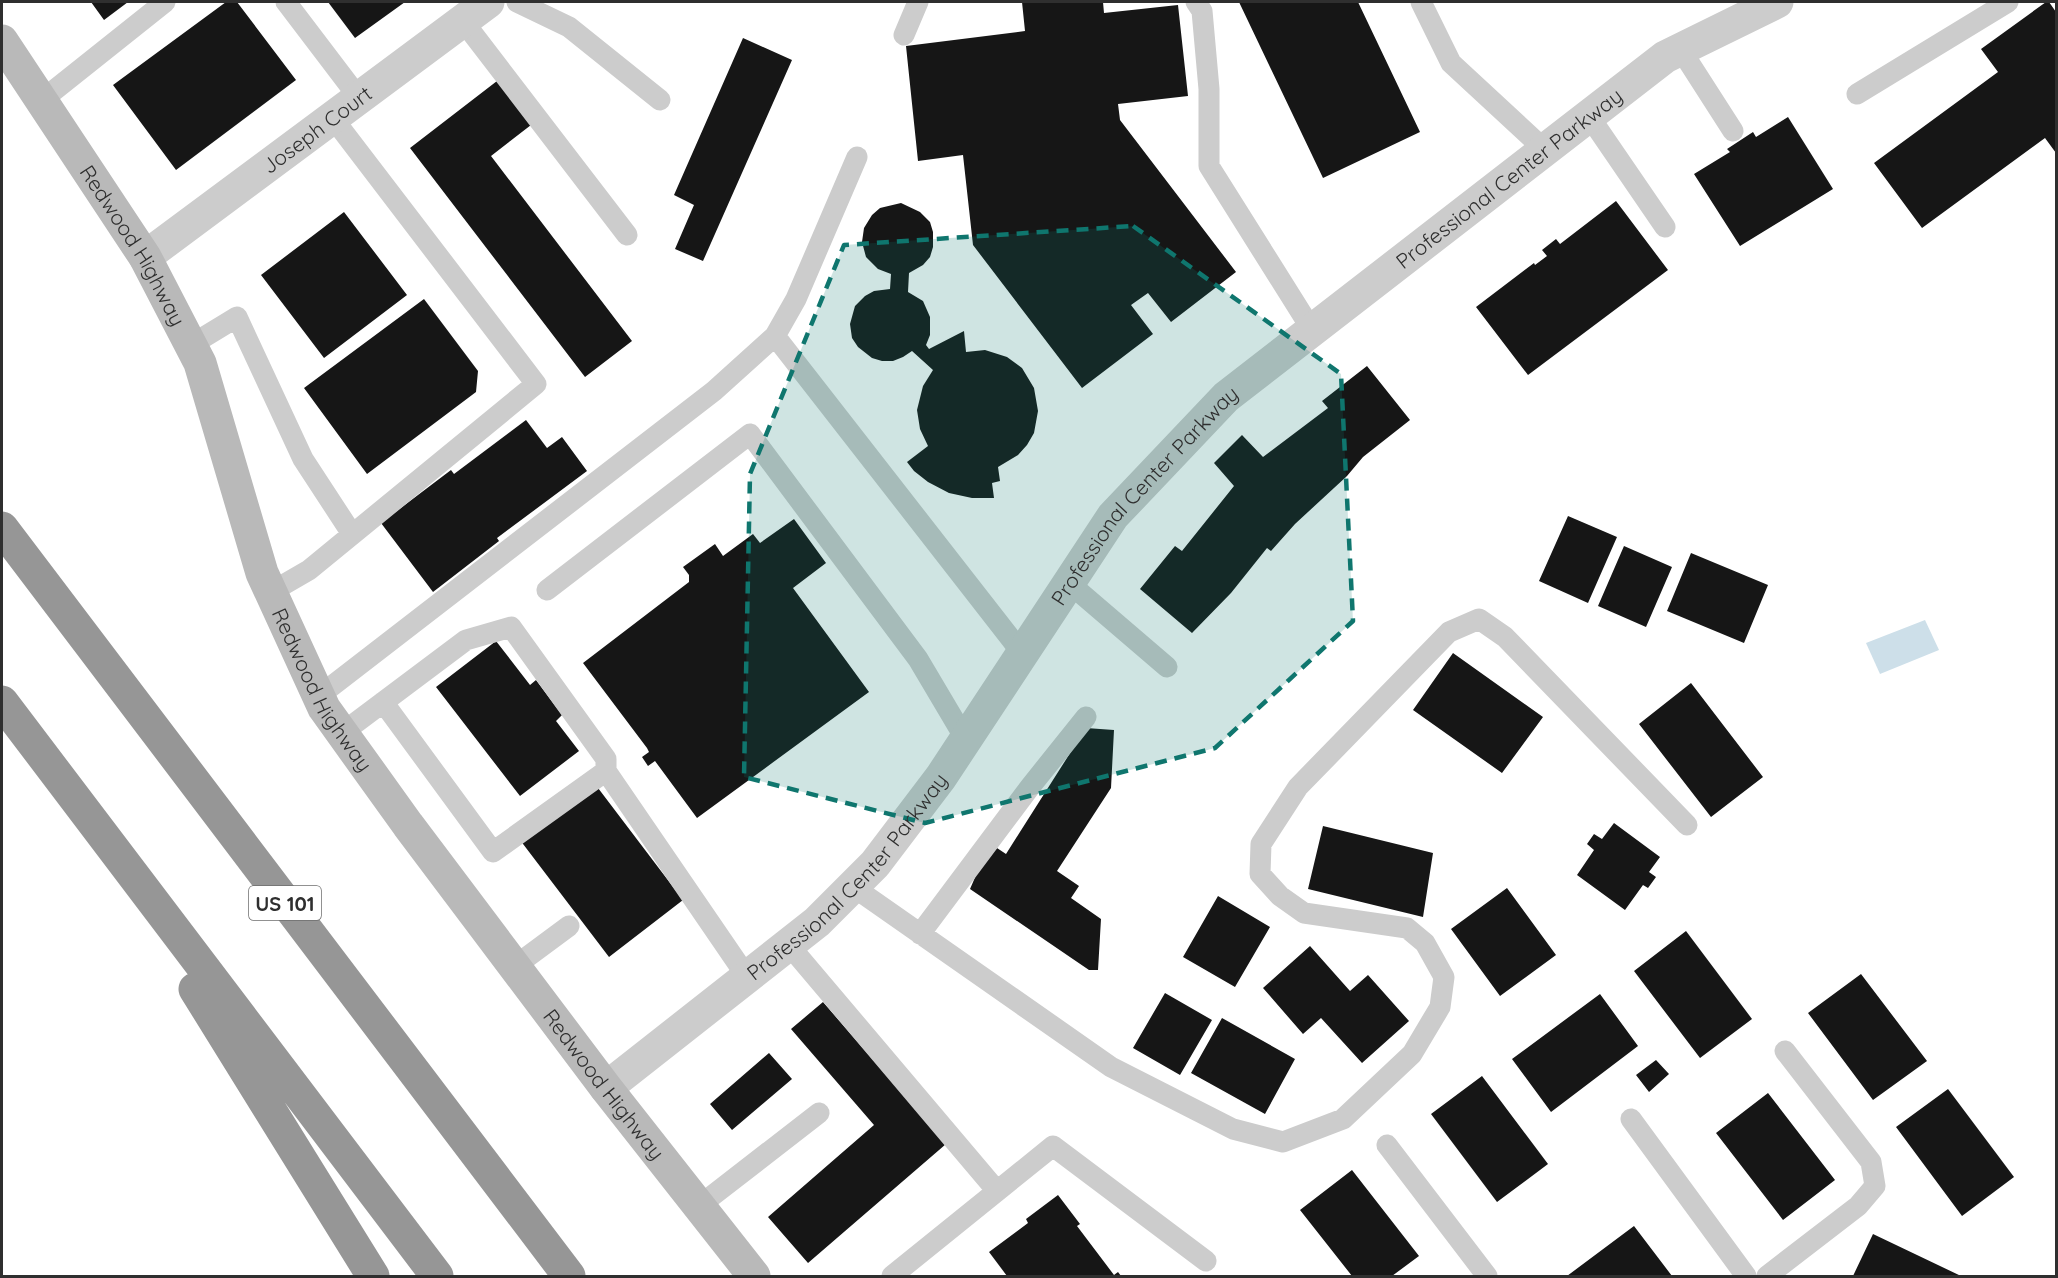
<svg xmlns="http://www.w3.org/2000/svg" width="2058" height="1278" viewBox="0 0 2058 1278" font-family="Quicksand,sans-serif">
	<style>
		.water { fill: #cddfe9 }
		.building { fill: #161616 }
		.lines { fill: none; stroke-linecap: round; stroke-linejoin: round }
		.lane { stroke: #ccc; stroke-width: 21 }
		.street { stroke: #ccc; stroke-width: 33 }
		.secondary { stroke: #b9b9b9; stroke-width: 33 }
		.highway { stroke: #969696; stroke-width: 33 }
		.marked { fill: #0f766e; fill-opacity: 0.2; stroke: #0f766e; stroke-width: 4.5; stroke-dasharray: 12 8; stroke-linejoin: round }
		.labels { text-anchor: middle; dominant-baseline: central; stroke-width: 6; stroke-linejoin: round; paint-order: stroke }
		.shield { fill: #fff; stroke: #6d6d6d; stroke-width: 1.5 }
		.shield-label { font-size: 20px; font-weight: bold; fill: #2f2f2f }
		.street-label { font-size: 21px; fill: #2f2f2f; stroke: #fff }
	</style>
	<rect width="100%" height="100%" fill="#fff"/>
	<!-- water -->
	<path class="water" d="M1925 620 1939 650 1880 674 1866 643Z"/>
	<!-- building -->
	<path class="building" d="M91 2H128L104 20Z
		M226 2H237L296 80 176 170 113 85Z
		M328 2H405L355 38Z
		M1022 2H1103L1104 13 1178 5 1188 96 1118 104 1120 120 1236 272 1171 322 1148 293 1131 305 1153 334 1082 388 973 245 963 155 918 161 906 46 1025 31Z
		M1239 2H1358L1420 132 1323 178Z
		M2046 2H2049L2056 12V153L2045 138 1922 228 1874 163 1998 72 1981 49Z
		M743 38 792 60 703 261 675 249 694 205 674 195Z
		M497 81 531 125 491 156 632 341 585 377 410 148Z
		M1788 117 1833 189 1740 246 1694 174 1730 152 1727 149 1753 132 1756 137Z
		M1616 201 1668 270 1528 375 1476 307 1534 263 1535 265 1547 256 1542 250 1556 239 1560 244Z
		M901 203 920 212 930 222 933 232V247L930 257 923 265 909 273 908 292 923 301 930 317V335L926 345 929 349 964 331 966 352 985 350 1007 357 1022 368 1034 388 1038 411 1034 433 1027 445 1018 455 998 467 1000 481 992 483 994 498H972L949 493 928 482 914 471 907 462 928 446 920 429 917 410 923 386 933 370 912 351 903 357 893 361H882L872 358 858 347 852 338 850 324 855 306 865 296 874 291 890 289 891 274 878 269 866 257 862 242 864 228 872 215 880 208Z
		M344 212 407 295 324 358 261 275Z
		M424 299 478 371 476 392 367 474 304 388Z
		M1367 366 1410 420 1363 457 1347 476 1295 524 1271 551 1267 548 1231 593 1192 633 1140 589 1175 546 1182 551 1234 486 1214 463 1242 435 1263 457 1328 408 1322 401Z
		M526 420 547 448 562 437 587 471 497 538 499 541 433 592 381 523 451 470 454 474Z
		M1568 516 1617 537 1588 603 1539 581Z
		M794 519 826 563 793 588 869 692 697 818 655 761 648 766 642 757 649 752 647 748 583 663 689 582V575L683 567 715 544 723 556 753 534 760 543Z
		M1624 546 1672 567 1646 627 1598 606Z
		M1691 553 1768 585 1744 643 1667 611Z
		M496 641 530 685 536 680 562 715 556 721 579 751 520 796 436 687Z
		M1453 653 1543 717 1502 773 1413 710Z
		M1691 683 1763 777 1711 817 1639 724Z
		M1086 728 1114 730 1111 788 1057 871 1079 886 1071 898 1101 919 1098 970H1089L970 889 980 866 997 848 1006 854Z
		M595 784 683 900 609 957 520 840Z
		M1614 823 1660 857 1649 872 1656 877 1648 888 1643 885 1625 910 1577 875 1594 850 1587 844 1594 834 1602 839Z
		M1323 826 1433 853 1423 917 1308 889Z
		M1507 888 1556 955 1500 996 1451 929Z
		M1218 896 1270 927 1235 987 1183 957Z
		M1686 931 1752 1019 1700 1058 1634 971Z
		M1310 946 1350 991 1368 975 1409 1021 1362 1063 1321 1018 1303 1034 1263 988Z
		M1861 974 1927 1061 1873 1100 1808 1013Z
		M1165 993 1212 1020 1180 1075 1133 1048Z
		M1600 994 1638 1046 1551 1112 1512 1059Z
		M823 1002 946 1144 808 1263 768 1217 874 1125 791 1029Z
		M1222 1018 1295 1059 1265 1114 1191 1073Z
		M769 1053 792 1079 732 1130 710 1104Z
		M1656 1060 1669 1074 1649 1092 1636 1075Z
		M1482 1076 1548 1164 1497 1202 1431 1114Z
		M1948 1089 2014 1177 1962 1216 1896 1127Z
		M1768 1093 1835 1180 1783 1220 1716 1133Z
		M1352 1170 1419 1256 1392 1276H1352L1300 1210Z
		M1058 1195 1080 1224 1077 1226 1114 1275 1118 1272 1121 1276H1007L989 1252 1028 1223 1026 1219Z
		M1634 1226 1672 1276H1567Z
		M1873 1234 1961 1276H1853Z"/>
	<g class="lines">
		<!-- lane -->
		<path class="lane" d="M286 2 359 98
			M517 2 569 27 660 100
			M1196 2 1202 11 1209 89V166L1312 330
			M1421 2 1451 63 1545 150
			M463 21 627 235
			M904 35 918 2
			M1681 50 1733 131
			M1857 94 2008 2
			M42 100 165 2
			M1589 116 1665 227
			M775 336 1022 653
			M191 345 237 317 303 459 352 534
			M1069 583 1167 667
			M547 590 750 434 918 659 966 740
			M271 592 309 570 536 384 332 117
			M319 696 714 391 775 336 796 299 857 157
			M383 702 493 852 606 771
			M342 733 466 640 511 627 606 759V771L747 977
			M852 886 1111 1067 1233 1129 1283 1142 1343 1119 1412 1054 1440 1007 1444 977 1425 943 1407 928 1304 913 1280 896 1260 874 1261 844 1298 787 1449 632 1479 619 1505 637 1687 825
			M920 934 1030 787 1086 717
			M788 944 997 1191
			M515 966 569 926
			M1631 1119 1746 1276
			M1387 1145 1487 1276
			M699 1206 819 1113
			M892 1276 1053 1146 1206 1261
			M1767 1276 1858 1206 1875 1186 1871 1162 1785 1051"/>
		<!-- street -->
		<g class="street">
			<path id="s1" d="M145 257 488 2"/>
			<path id="s2" d="M606 1088 817 922 875 864 941 777 1113 516 1226 397 1665 57 1777 2"/>
		</g>
		<!-- secondary -->
		<path class="secondary" id="s3" d="M2 41 145 257 200 363 262 573 324 708 408 825 606 1088 754 1276"/>
		<!-- highway -->
		<path class="highway" d="M2 528 569 1276
			M2 702 437 1276
			M195 989 373 1276"/>
	</g>
	<!-- marked area -->
	<path class="marked" d="M1133 226 1341 374 1353 621 1215 748 925 823 744 777 750 474 844 245Z"/>
	<g class="labels">
		<!-- shield labels -->
		<rect class="shield" x="249" y="886" width="72" height="34" rx="4.5"/>
		<g class="shield-label">
			<text x="285" y="903">US 101</text>
		</g>
		<!-- street labels -->
		<g class="street-label">
			<text stroke="none"><textPath href="#s1" startOffset="214">Joseph Court</textPath></text>
			<text stroke="none"><textPath href="#s2" startOffset="1294">Professional Center Parkway</textPath></text>
			<text stroke="none"><textPath href="#s3" startOffset="243">Redwood Highway</textPath></text>
			<text stroke="none"><textPath href="#s2" startOffset="808">Professional Center Parkway</textPath></text>
			<text stroke="none"><textPath href="#s3" startOffset="729">Redwood Highway</textPath></text>
			<text stroke="none"><textPath href="#s2" startOffset="322">Professional Center Parkway</textPath></text>
			<text stroke="none"><textPath href="#s3" startOffset="1215">Redwood Highway</textPath></text>
		</g>
	</g>
	<!-- border -->
	<rect width="2058" height="1278" fill="none" stroke="#2f2f2f" stroke-width="6"/>
</svg>
